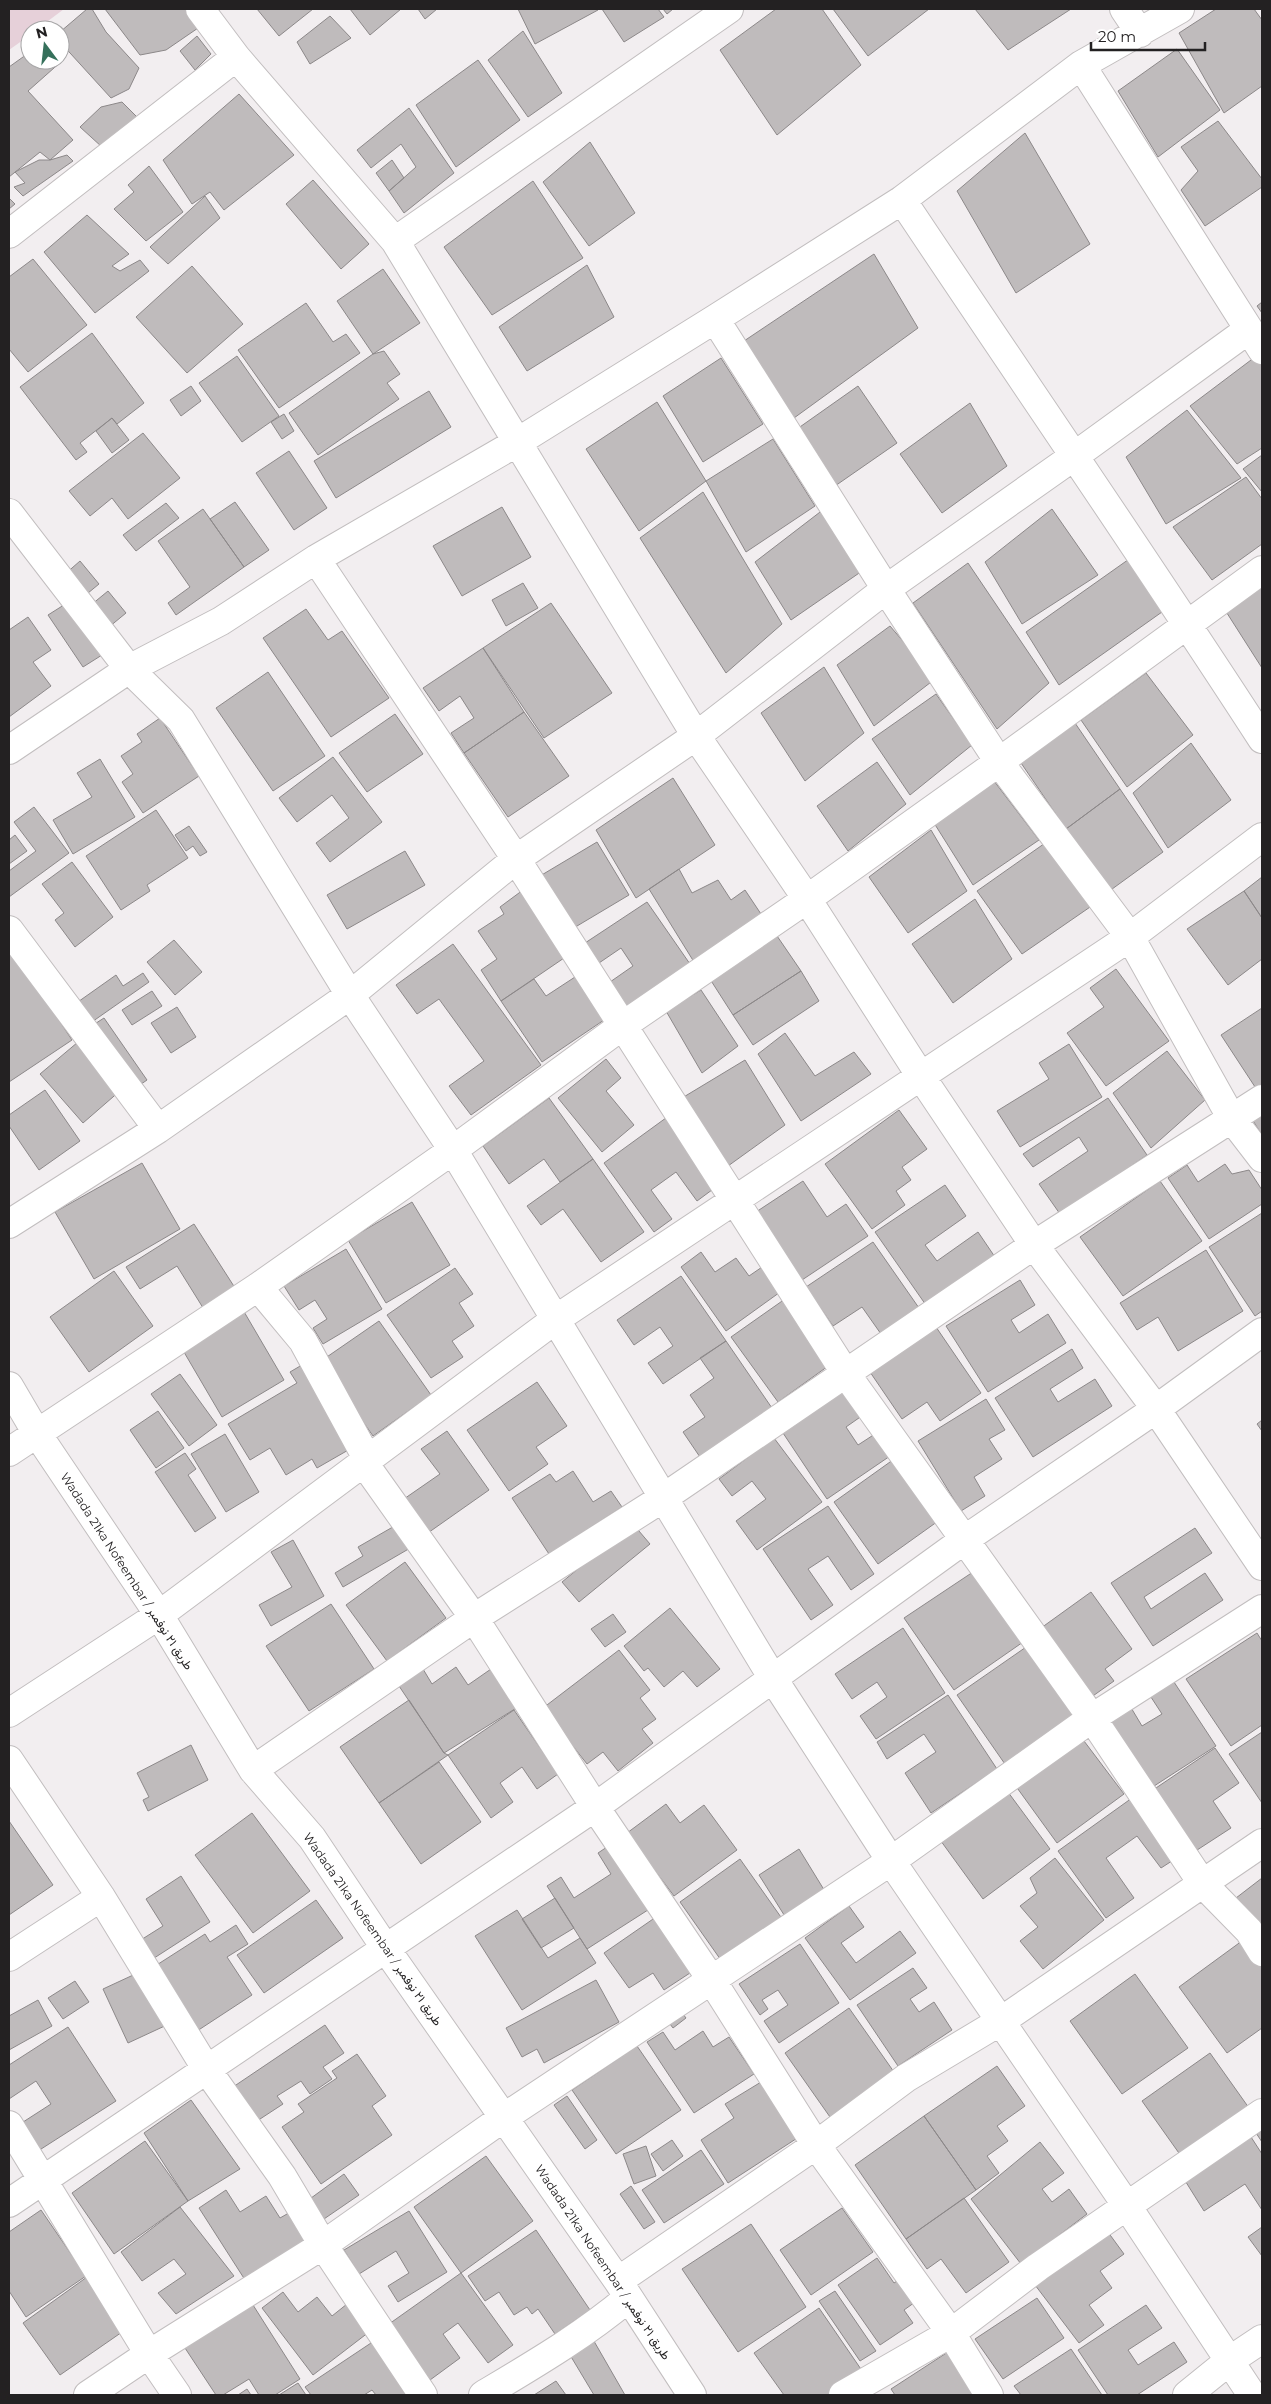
<svg xmlns="http://www.w3.org/2000/svg" width="1271" height="2404" viewBox="0 0 1271 2404" font-family="Montserrat,Vazirmatn,sans-serif">
	<style>
		.green { fill: #e6d0d9 }
		.building { fill: #bfbbbc; stroke: #8c8889 }
		.lines { fill: none; stroke-linecap: round; stroke-linejoin: round }
		.minor-casing { stroke: #c2bebf; stroke-width: 30 }
		.minor { stroke: #fff; stroke-width: 28 }
		.labels { text-anchor: middle; dominant-baseline: central; stroke-width: 4.5; stroke-linejoin: round; paint-order: stroke }
		.street-label { font-size: 12px; fill: #232122; stroke: #fff }
	</style>
	<rect width="100%" height="100%" fill="#f2eef0"/>
	<!-- green -->
	<path class="green" d="M9 9H64L36 30H30V35L9 50Z"/>
	<!-- building -->
	<path class="building" d="M87 9H92L106 32 139 68 129 89 111 98 60 42V32Z
		M105 9H188L201 26 166 50 140 55Z
		M257 9H313L279 36Z
		M350 9H401L370 35Z
		M418 9H437L425 19Z
		M518 9H597L598 10 535 44Z
		M602 9H658L664 17 624 42Z
		M663 9H673L667 14Z
		M776 9H822L861 65 777 135 720 50Z
		M833 9H929L868 56Z
		M975 9H1071L1008 50Z
		M1216 9H1254L1262 20V86L1224 113 1179 33Z
		M330 16 351 38 310 64 297 42Z
		M523 31 562 93 528 117 488 60Z
		M197 36 211 54 195 70 180 51Z
		M1177 49 1220 110 1158 157 1118 91Z
		M30 52V60H60V57L63 60 28 91 73 140 50 160 40 152 9 177V67Z
		M478 60 520 120 456 167 416 105Z
		M239 94 294 155 224 210 210 192 192 204 163 160Z
		M122 102 138 118 102 147 80 127 101 107Z
		M409 108 454 173 404 213 389 191 416 167 401 144 371 168 357 150Z
		M1218 121 1262 179V187L1205 226 1181 190 1198 171 1181 147Z
		M1025 133 1090 244 1016 293 957 191Z
		M590 142 635 213 589 246 543 182Z
		M67 155 73 161 23 196 14 187 25 183 15 172 39 160H50Z
		M392 160 404 178 389 191 376 173Z
		M149 166 183 212 146 241 114 209 134 192 128 185Z
		M313 180 369 244 341 269 286 204Z
		M533 181 583 258 492 315 444 247Z
		M205 196 220 218 168 264 150 247Z
		M9 198 15 204 9 209Z
		M87 215 129 254 112 266 120 271 140 260 149 271 95 313 44 252Z
		M874 254 918 328 794 418 744 341Z
		M33 259 87 325 28 372 9 349V277Z
		M587 265 614 317 527 371 499 327Z
		M192 266 243 324 187 373 136 317Z
		M383 269 420 323 373 354 337 301Z
		M1262 302V313L1257 306Z
		M306 303 333 342 346 334 360 353 279 408 238 350Z
		M92 333 144 403 117 424 112 418 80 443 87 452 76 460 20 387Z
		M384 351 400 374 387 383 399 399 318 455 289 413 373 354Z
		M237 356 279 416 242 442 199 383Z
		M1255 357 1262 366V448L1237 464 1190 406Z
		M721 358 763 424 703 462 663 396Z
		M191 386 201 401 181 416 170 400Z
		M858 386 897 443 835 486 797 429Z
		M429 391 451 427 336 498 314 461Z
		M657 402 706 481 639 531 586 449Z
		M970 403 1007 466 942 513 900 454Z
		M1187 410 1241 478 1166 524 1126 457Z
		M284 414 294 431 282 439 271 422Z
		M112 418 129 440 112 453 96 431Z
		M143 433 180 478 128 519 112 498 90 516 69 491Z
		M773 439 815 506 746 552 706 481Z
		M289 451 327 508 294 530 256 473Z
		M1262 455V492L1243 469Z
		M1246 477 1262 499V544L1212 580 1173 527Z
		M703 492 782 624 726 673 640 538Z
		M235 502 269 550 244 567 210 519Z
		M166 503 179 518 136 551 123 535Z
		M502 507 531 557 462 596 433 546Z
		M203 509 244 567 176 615 168 603 190 587 158 541Z
		M824 509 865 569 791 620 755 562Z
		M1052 509 1098 575 1022 624 985 562Z
		M1132 557 1169 607 1059 685 1026 632Z
		M80 561 99 584 82 598 64 575Z
		M968 563 1049 683 997 729 913 603Z
		M523 583 538 608 506 626 492 600Z
		M1262 584V668L1225 610Z
		M108 591 126 613 109 627 91 605Z
		M67 603 102 655 83 667 48 615Z
		M551 603 612 693 544 738 483 648Z
		M306 609 328 640 342 631 389 698 331 737 263 638Z
		M28 617 51 650 33 662 51 686 9 717V630Z
		M890 626 935 679 874 726 837 665Z
		M483 648 524 712 464 753 451 733 474 718 460 696 439 711 423 688Z
		M824 667 864 733 805 781 761 713Z
		M268 672 325 756 273 791 216 708Z
		M1146 673 1193 735 1127 787 1081 720Z
		M936 694 972 745 910 795 872 739Z
		M524 712 569 776 508 817 464 753Z
		M395 714 423 754 367 792 339 753Z
		M160 718 199 776 143 813 122 782 133 774 121 756 142 742 137 734Z
		M1075 723 1120 789 1066 829 1019 760Z
		M1191 743 1231 800 1168 848 1133 793Z
		M333 757 382 822 330 862 316 843 349 818 332 795 297 822 279 798Z
		M100 759 135 817 73 854 53 820 92 797 77 773Z
		M877 762 906 804 848 851 817 806Z
		M673 778 715 845 636 898 596 830Z
		M994 781 1039 840 973 885 934 823Z
		M1120 789 1163 852 1108 892 1066 829Z
		M34 807 69 853 9 897V871L36 851 14 822Z
		M156 810 188 858 147 885 150 891 121 910 86 856Z
		M189 826 207 852 200 856 193 846 186 851 175 835Z
		M931 830 967 891 908 933 869 877Z
		M15 835 27 851 9 864V840Z
		M1048 841 1093 905 1022 954 977 891Z
		M597 842 629 895 572 929 540 876Z
		M405 851 425 885 347 929 327 895Z
		M72 862 113 917 75 947 55 920 64 913 42 884Z
		M679 869 692 893 718 880 731 900 745 890 763 917 694 962 649 889Z
		M1262 877V918L1244 891Z
		M523 890 567 956 501 1001 481 970 497 959 478 931 504 914 500 907Z
		M1244 891 1262 918V959L1228 985 1187 929Z
		M975 899 1012 959 953 1003 912 944Z
		M647 902 690 964 627 1007 610 982 633 966 621 948 599 963 585 943Z
		M775 933 801 971 733 1015 708 976Z
		M174 940 202 972 175 995 147 962Z
		M453 944 541 1065 471 1115 449 1086 484 1061 439 999 417 1014 396 985Z
		M14 952 72 1040 9 1082V956Z
		M1116 969 1169 1041 1106 1086 1067 1033 1104 1007 1090 988Z
		M801 971 819 1001 753 1045 733 1015Z
		M143 973 149 982 89 1024 75 1004 116 975 123 986Z
		M575 977 604 1020 542 1062 501 1001 534 979 546 996Z
		M701 990 738 1046 702 1073 666 1011Z
		M152 991 162 1006 132 1025 122 1010Z
		M177 1007 196 1037 171 1053 151 1023Z
		M1262 1008V1091L1259 1093 1221 1035Z
		M104 1018 147 1080 134 1089 90 1027Z
		M785 1033 815 1076 854 1052 871 1074 801 1121 758 1054Z
		M78 1042 121 1090 83 1123 40 1074Z
		M1069 1044 1102 1097 1020 1147 997 1111 1049 1079 1039 1063Z
		M1167 1051 1205 1100 1151 1148 1113 1093Z
		M606 1059 621 1078 606 1091 634 1125 602 1152 558 1098Z
		M745 1060 785 1125 728 1166 682 1098Z
		M45 1090 80 1141 39 1170 9 1126V1115Z
		M549 1098 593 1159 560 1182 544 1159 509 1184 483 1146Z
		M1108 1098 1147 1155 1060 1214 1039 1184 1088 1151 1079 1137 1033 1167 1023 1154Z
		M1262 1108V1135L1250 1116Z
		M899 1110 927 1149 902 1167 911 1180 896 1191 905 1205 872 1229 825 1164Z
		M670 1115 720 1184 697 1201 676 1172 651 1190 672 1219 654 1232 604 1163Z
		M593 1159 644 1232 601 1262 563 1209 541 1225 527 1206Z
		M142 1163 180 1229 94 1279 55 1212Z
		M1225 1164 1232 1174 1249 1170 1262 1190V1204L1209 1239 1168 1178 1187 1165 1198 1182Z
		M803 1181 827 1217 846 1204 868 1236 802 1280 756 1212Z
		M1160 1181 1202 1241 1123 1296 1080 1237Z
		M945 1185 966 1216 925 1245 937 1261 978 1232 997 1260 928 1308 875 1232Z
		M412 1202 450 1265 386 1303 348 1240Z
		M1262 1213V1311L1255 1316 1209 1247Z
		M194 1224 237 1291 205 1311 177 1266 140 1289 126 1267Z
		M873 1242 919 1308 881 1334 862 1307 833 1326 806 1287Z
		M346 1249 382 1309 323 1344 313 1328 327 1319 315 1300 299 1310 284 1286Z
		M1206 1250 1243 1311 1178 1351 1158 1317 1137 1330 1120 1303Z
		M701 1252 715 1272 736 1258 749 1276 765 1265 783 1290 726 1331 681 1267Z
		M455 1268 473 1294 459 1303 474 1326 452 1341 463 1357 431 1378 387 1315Z
		M114 1271 153 1326 89 1372 50 1317Z
		M681 1276 726 1341 663 1384 648 1363 673 1346 660 1327 634 1345 617 1320Z
		M1020 1280 1035 1305 1011 1320 1019 1333 1048 1314 1066 1343 988 1392 946 1326Z
		M785 1299 831 1364 778 1402 731 1337Z
		M243 1310 284 1380 222 1417 181 1347Z
		M379 1321 431 1395 373 1436 321 1361Z
		M936 1327 981 1393 940 1421 927 1402 902 1419 870 1372Z
		M726 1341 774 1411 702 1460 683 1432 705 1417 690 1395 714 1378 700 1358Z
		M1072 1349 1083 1368 1050 1389 1058 1402 1095 1379 1112 1406 1033 1457 995 1398Z
		M307 1362 357 1445 317 1468 312 1459 286 1475 270 1448 250 1460 228 1424 297 1383 290 1372Z
		M180 1374 217 1425 189 1446 151 1394Z
		M537 1382 567 1426 536 1447 548 1464 509 1491 467 1430Z
		M847 1386 866 1413 846 1427 858 1445 878 1432 893 1454 827 1499 781 1430Z
		M986 1399 1005 1430 989 1439 1002 1459 974 1477 985 1496 961 1511 918 1441Z
		M158 1411 184 1448 156 1468 130 1430Z
		M1262 1420V1431L1257 1424Z
		M447 1431 489 1490 425 1535 401 1501 440 1474 421 1449Z
		M225 1434 259 1492 226 1512 191 1454Z
		M774 1438 822 1502 757 1550 736 1521 766 1499 752 1481 732 1496 719 1479Z
		M185 1453 196 1469 188 1475 216 1518 195 1532 155 1472Z
		M897 1457 941 1519 878 1564 834 1502Z
		M573 1471 593 1502 611 1491 622 1507 549 1554 512 1498 550 1474 556 1482Z
		M828 1506 874 1574 851 1590 828 1556 808 1569 833 1605 811 1620 763 1549Z
		M398 1524 412 1547 343 1587 335 1573 363 1556 358 1547Z
		M633 1524 650 1544 579 1602 562 1582Z
		M1195 1528 1212 1553 1144 1597 1151 1609 1205 1573 1223 1600 1153 1646 1111 1583Z
		M293 1540 324 1596 271 1626 259 1605 292 1587 271 1552Z
		M405 1562 446 1618 387 1661 346 1605Z
		M976 1570 1026 1640 954 1690 904 1618Z
		M1091 1592 1132 1649 1105 1669 1114 1681 1090 1698 1041 1628Z
		M331 1604 374 1669 309 1711 266 1646Z
		M670 1608 720 1669 697 1687 683 1671 664 1687 648 1668 644 1671 624 1646Z
		M613 1614 626 1632 605 1647 591 1629Z
		M903 1628 945 1693 876 1739 860 1716 887 1697 877 1682 852 1699 835 1674Z
		M1257 1633 1262 1641V1725L1231 1746 1186 1679Z
		M1029 1645 1085 1711 1007 1767 957 1695Z
		M619 1650 650 1690 640 1698 656 1719 642 1729 653 1743 618 1771 603 1752 587 1764 543 1708Z
		M456 1667 468 1685 491 1669 518 1707 444 1753 399 1686 423 1669 432 1684Z
		M1172 1679 1216 1746 1151 1788 1107 1720 1130 1706 1142 1726 1162 1714 1149 1694Z
		M948 1695 997 1769 931 1813 905 1773 936 1752 924 1734 887 1759 877 1742Z
		M409 1700 444 1753 448 1755 379 1803 340 1747Z
		M514 1710 558 1774 537 1789 522 1767 500 1783 513 1802 491 1818 448 1755Z
		M1262 1732V1803L1229 1754Z
		M1081 1737 1124 1794 1057 1843 1015 1785Z
		M191 1745 208 1780 148 1811 143 1800 149 1797 137 1773Z
		M1215 1748 1239 1783 1213 1801 1231 1828 1194 1852 1153 1790Z
		M439 1762 481 1822 421 1864 379 1803Z
		M1005 1788 1050 1849 983 1899 938 1837Z
		M1132 1798 1175 1859 1161 1868 1137 1836 1106 1858 1134 1898 1106 1918 1058 1851Z
		M666 1804 680 1823 704 1805 737 1850 674 1896 627 1833Z
		M252 1813 310 1891 253 1933 195 1855Z
		M9 1821 53 1885 9 1915Z
		M610 1845 651 1908 587 1949 547 1886 561 1877 574 1898 611 1874 598 1853Z
		M799 1849 826 1893 786 1918 759 1875Z
		M1055 1858 1104 1920 1043 1969 1020 1941 1038 1927 1020 1906 1037 1893 1030 1878Z
		M740 1859 783 1920 723 1963 680 1902Z
		M181 1876 210 1922 148 1962 136 1943 163 1926 146 1899Z
		M1262 1878V1932L1236 1898Z
		M555 1898 574 1928 541 1948 522 1919Z
		M316 1900 343 1938 264 1993 237 1955Z
		M849 1906 864 1927 841 1943 856 1963 900 1931 916 1953 850 2000 805 1938Z
		M517 1910 548 1958 580 1938 596 1963 522 2010 475 1936Z
		M656 1917 693 1971 664 1990 653 1973 629 1988 604 1953Z
		M236 1925 248 1944 227 1957 252 1995 194 2033 152 1968 205 1934 210 1942Z
		M1246 1938 1262 1961V2028L1227 2053 1179 1987Z
		M800 1944 839 2003 779 2043 764 2021 788 2005 778 1990 762 2000 768 2009 760 2015 739 1984Z
		M913 1968 927 1988 910 1999 919 2012 934 2002 952 2030 898 2066 857 2005Z
		M144 1970 169 2024 128 2043 103 1989Z
		M1135 1974 1188 2048 1122 2094 1070 2021Z
		M596 1980 619 2022 544 2063 537 2049 522 2057 506 2028Z
		M75 1981 89 2002 63 2019 48 1998Z
		M38 2000 52 2026 9 2050V2016Z
		M677 2006 686 2018 673 2028 664 2016Z
		M849 2008 894 2072 830 2117 785 2053Z
		M325 2025 344 2053 323 2067 332 2079 310 2094 301 2081 277 2096 283 2104 257 2121 233 2087Z
		M68 2027 116 2101 38 2151 20 2124 51 2104 36 2081 9 2099V2065Z
		M703 2031 713 2047 729 2037 754 2074 694 2113 647 2042 663 2032 675 2050Z
		M637 2046 681 2110 616 2154 572 2090Z
		M1210 2053 1254 2115 1186 2163 1142 2101Z
		M357 2054 386 2096 372 2106 392 2135 321 2184 282 2127 304 2112 298 2104 337 2078 332 2071Z
		M997 2066 1025 2106 997 2126 1008 2141 987 2156 999 2173 976 2190 924 2116Z
		M766 2079 802 2135 728 2183 701 2140 734 2118 725 2104Z
		M567 2096 597 2140 585 2149 554 2105Z
		M191 2100 240 2169 188 2201 144 2133Z
		M924 2116 976 2190 906 2239 855 2165Z
		M1262 2124V2142L1254 2130Z
		M1251 2137 1262 2154V2210L1245 2184 1204 2211 1184 2179Z
		M672 2140 683 2156 663 2171 651 2154Z
		M145 2141 188 2201 114 2254 72 2193Z
		M1040 2142 1064 2173 1042 2189 1052 2202 1069 2189 1087 2214 1021 2264 971 2199Z
		M646 2146 656 2176 634 2184 623 2154Z
		M701 2150 724 2184 664 2223 642 2190Z
		M486 2156 533 2221 461 2273 414 2207Z
		M344 2174 359 2195 321 2221 307 2201Z
		M631 2186 655 2222 644 2229 620 2194Z
		M226 2190 240 2212 266 2196 280 2218 294 2210 313 2241 247 2283 199 2208Z
		M964 2198 1009 2262 966 2293 941 2259 927 2269 906 2239Z
		M180 2207 234 2276 176 2314 158 2293 186 2274 174 2259 142 2281 121 2252Z
		M842 2208 873 2252 811 2295 780 2250Z
		M41 2210 86 2276 26 2317 9 2291V2232Z
		M409 2211 447 2272 398 2302 388 2286 409 2273 396 2251 359 2274 344 2250Z
		M751 2224 806 2307 738 2352 682 2269Z
		M1262 2227V2256L1248 2237Z
		M1105 2228 1124 2254 1100 2271 1112 2288 1089 2305 1104 2325 1079 2343 1032 2281Z
		M536 2230 590 2310 555 2334 538 2309 532 2314 527 2307 514 2315 499 2292 485 2301 468 2276Z
		M877 2258 894 2283 903 2277 918 2300 904 2310 913 2323 880 2345 838 2285Z
		M461 2273 513 2345 488 2363 458 2323 443 2334 460 2358 430 2380 389 2324Z
		M87 2277 125 2330 60 2375 23 2323Z
		M835 2291 876 2351 860 2361 819 2301Z
		M283 2292 298 2312 317 2297 332 2316 347 2304 369 2332 313 2375 262 2308Z
		M1037 2298 1064 2338 1003 2379 975 2339Z
		M253 2305 300 2379 275 2395H259L249 2379 223 2395H216L185 2348Z
		M1146 2305 1162 2328 1128 2350 1138 2365 1174 2342 1187 2362 1137 2395H1108L1078 2350Z
		M819 2308 865 2375 835 2395H784L754 2353Z
		M591 2336 625 2395H594L567 2350Z
		M374 2341 412 2395H376L372 2390 364 2395H311L305 2387Z
		M1071 2349 1102 2395H1021L1014 2386Z
		M951 2350 981 2395H895L891 2389Z
		M556 2381 566 2395H534Z
		M298 2383 306 2395H279Z
		M247 2389 251 2395H238Z"/>
	<g class="lines">
		<!-- minor casing -->
		<g class="minor-casing">
			<path id="minor" d="M200 9 236 57 395 241 696 736 807 899 920 1075 1034 1245 1156 1409 1262 1566
				M1124 9 1140 33
				M1081 65 1262 350
				M902 200C1022 380 1145 558 1262 739
				M9 234 236 57
				M395 241 729 9
				M715 319 886 589 999 762 1130 937 1232 1119 1262 1158
				M9 513 129 669 181 720 350 995 453 1150 772 1677 891 1861 1127 2206 1252 2395
				M316 559 516 859 846 1374 1092 1718 1202 1883 1249 1931 1262 1952
				M9 750 129 669 221 621 316 559 516 443 715 319 902 200 1081 65 1180 9
				M9 930 158 1129
				M9 1224 158 1129 350 995 516 859 696 736 886 589 1073 457 1248 330
				M258 1287 303 1341 363 1451 364 1463 474 1618 595 1807 711 1979 816 2145 951 2333 989 2395
				M9 1386 36 1432 159 1615 253 1770 312 1838 386 1949 618 2281 692 2395
				M9 1452 258 1287 453 1150 622 1026 807 899 999 762 1262 570
				M9 1713 159 1615 556 1319 1130 937 1262 837
				M9 1760 101 1897 207 2070 282 2176 323 2245 423 2395
				M253 1770 474 1618 663 1498 1034 1245 1262 1099
				M9 1957 101 1897
				M9 2125 149 2354 177 2395
				M9 2203 595 1807 964 1540 1156 1409 1262 1332
				M618 2281 816 2145 906 2078 1001 2021 1262 1843
				M88 2395 149 2354 323 2245 503 2118 891 1861 1092 1718 1262 1609
				M483 2395C533 2365 583 2336 628 2298
				M843 2395 951 2333 1038 2267 1262 2113
				M1187 2395 1229 2361 1262 2339"/>
		</g>
		<!-- minor -->
		<use href="#minor" class="minor"/>
	</g>
	<g class="labels">
		<!-- street labels -->
		<g class="street-label">
			<text transform="translate(127 1571) rotate(57)">Wadada 21ka Nofeembar / طريق ٢١ نوفمبر</text>
			<text transform="translate(373 1929) rotate(55)">Wadada 21ka Nofeembar / طريق ٢١ نوفمبر</text>
			<text transform="translate(603 2262) rotate(56)">Wadada 21ka Nofeembar / طريق ٢١ نوفمبر</text>
		</g>
	</g>
	<!-- border -->
	<rect width="1271" height="2404" fill="none" stroke="#232122" stroke-width="20"/>
	<!-- north arrow -->
	<g transform="translate(45 45) rotate(345)"><circle r="24" fill="#ffffff" stroke="#a7a6a7"/>
	<path d="M0-4L9 19L0 12L-9 19Z" fill="#35705b"/>
	<text y="-8" font-size="14" font-weight="bold" text-anchor="middle" fill="#232122">N</text>
	</g>
	<!-- scale -->
	<path d="M1091 42v8h114v-8" fill="none" stroke="#232122" stroke-width="2.5"/>
	<text x="1098" y="42" font-size="15" fill="#232122" stroke="#ffffff" stroke-width="4" paint-order="stroke">20 m</text>
</svg>
